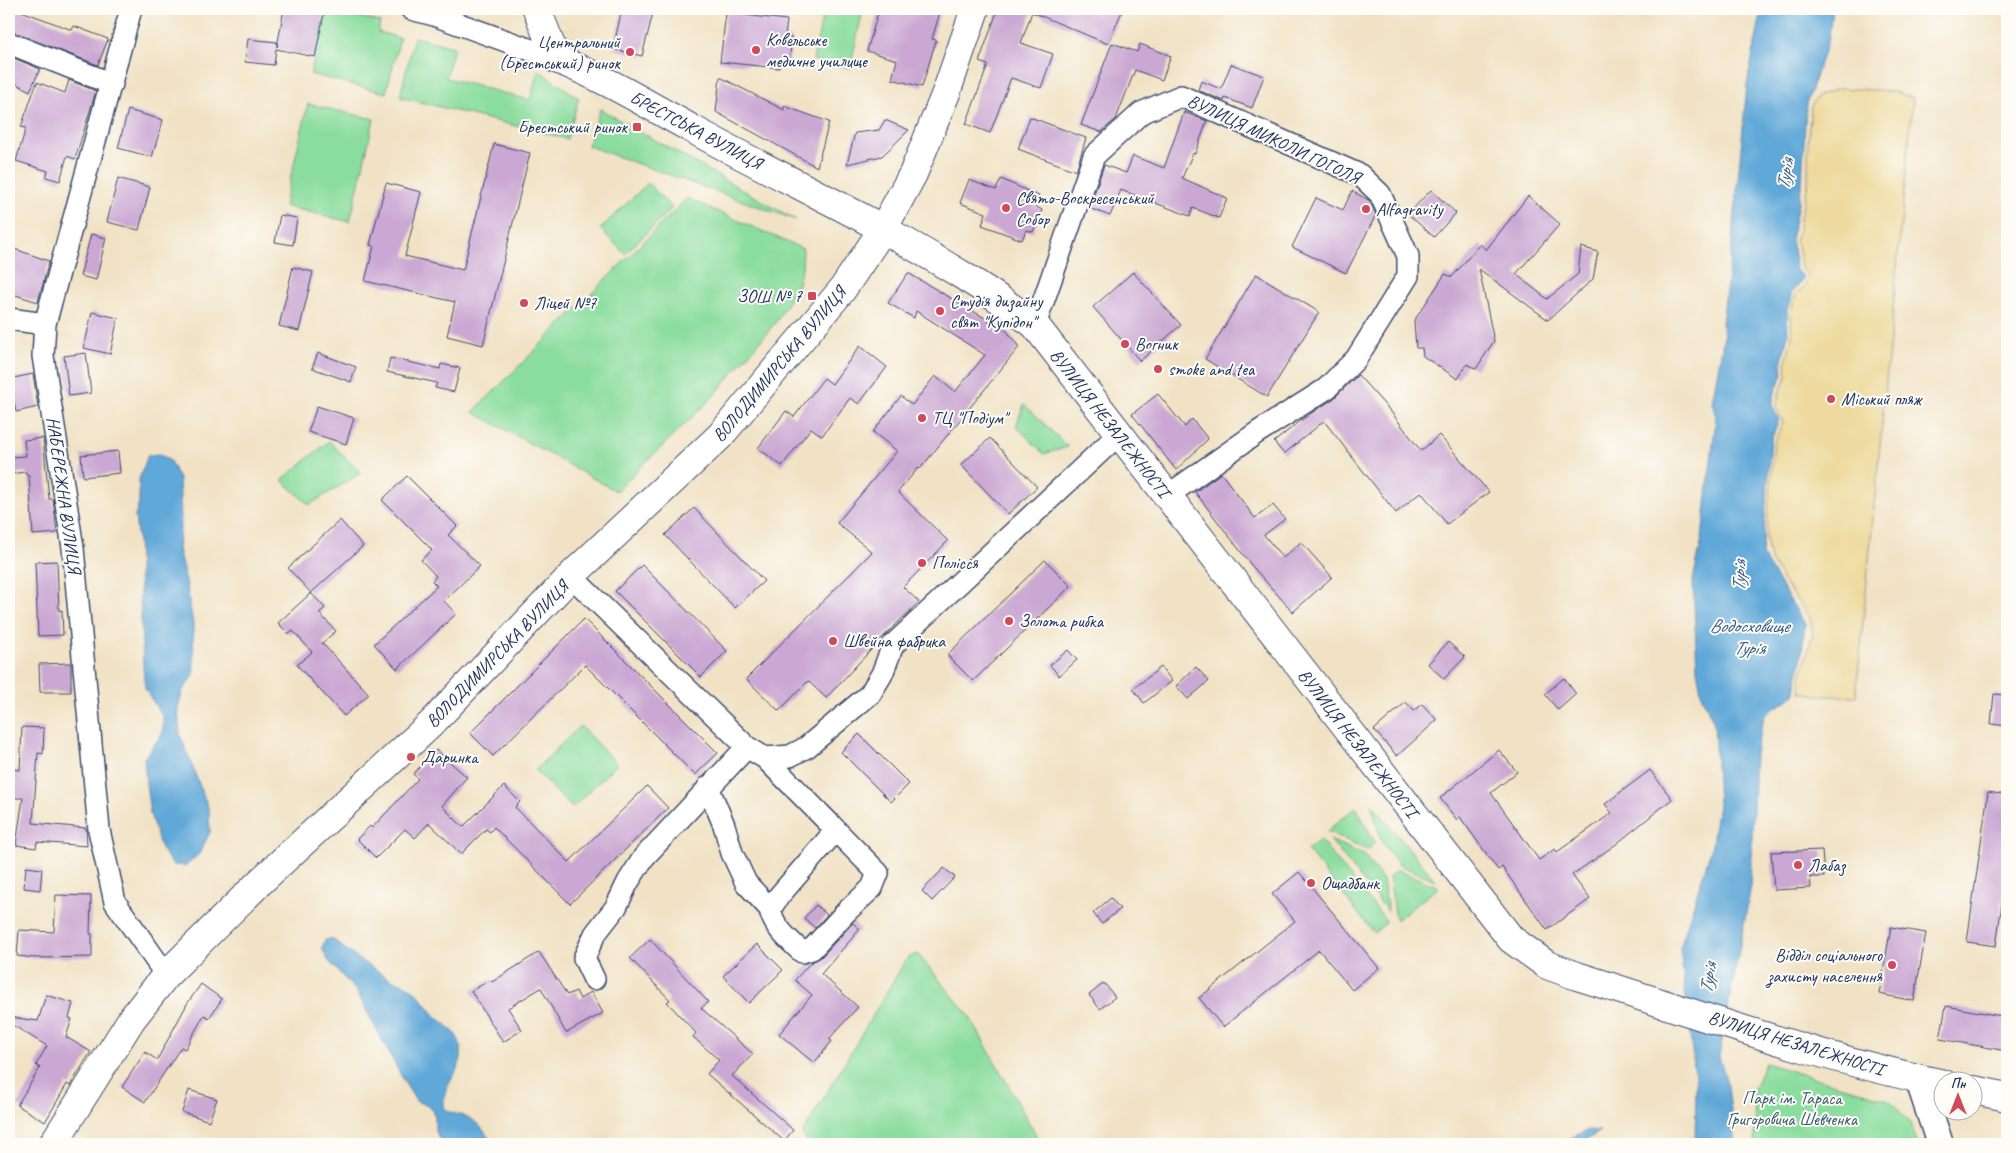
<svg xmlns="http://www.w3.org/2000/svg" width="2016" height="1153" viewBox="0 0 2016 1153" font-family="Caveat,sans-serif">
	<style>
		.green { fill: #8bdd9e; stroke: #53867e }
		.sand { fill: #eeda9e; stroke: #84847e }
		.water { fill: #61a8d8; stroke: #3e6c9b }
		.building { fill: #cba7d3 }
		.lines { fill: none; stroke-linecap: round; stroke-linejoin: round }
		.minor-casing { stroke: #3b4a6d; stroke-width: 24 }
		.tertiary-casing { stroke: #3b4a6d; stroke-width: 29 }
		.secondary-casing { stroke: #3b4a6d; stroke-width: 30 }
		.primary-casing { stroke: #3b4a6d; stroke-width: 30 }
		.minor { stroke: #fff; stroke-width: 21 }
		.tertiary { stroke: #fff; stroke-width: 26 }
		.secondary { stroke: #fff; stroke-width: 28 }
		.primary { stroke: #fff; stroke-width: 28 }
		.poi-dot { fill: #d1495b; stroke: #fdfcf7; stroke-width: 2 }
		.labels { text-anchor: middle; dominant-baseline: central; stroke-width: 4; stroke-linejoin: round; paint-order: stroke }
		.poi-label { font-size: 18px; fill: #1b2f5e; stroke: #fdfcf7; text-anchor: start }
		.street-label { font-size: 18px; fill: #1b2f5e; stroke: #fdfcf7 }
		.park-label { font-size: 18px; fill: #375a6e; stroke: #fdfcf7 }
		.water-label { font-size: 19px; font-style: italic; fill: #345989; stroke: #fdfcf7 }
	</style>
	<rect width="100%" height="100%" fill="#fdfcf7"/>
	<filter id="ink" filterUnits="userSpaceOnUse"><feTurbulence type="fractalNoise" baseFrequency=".02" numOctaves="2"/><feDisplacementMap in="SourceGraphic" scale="10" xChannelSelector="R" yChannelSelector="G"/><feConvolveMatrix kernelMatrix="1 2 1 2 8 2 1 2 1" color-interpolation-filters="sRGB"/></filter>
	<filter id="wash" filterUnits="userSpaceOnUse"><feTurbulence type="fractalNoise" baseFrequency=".0096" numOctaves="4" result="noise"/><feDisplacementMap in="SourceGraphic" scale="20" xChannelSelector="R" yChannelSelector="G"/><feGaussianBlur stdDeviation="1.12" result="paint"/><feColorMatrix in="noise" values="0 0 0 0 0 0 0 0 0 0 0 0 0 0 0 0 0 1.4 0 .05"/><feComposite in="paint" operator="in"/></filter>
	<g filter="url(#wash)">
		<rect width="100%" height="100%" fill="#f1e2c5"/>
		<!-- green -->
		<path class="green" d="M327 9 380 22 378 32 400 38 386 93 310 74Z
			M824 9 863 10 850 68 813 60Z
			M414 37 454 47 446 78 530 100 538 70 579 98 567 139 400 97Z
			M308 104 374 119 350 222 284 206Z
			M600 109 796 220 588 146Z
			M648 183 672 208 625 254 600 229Z
			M687 198 803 249 802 268 798 284 776 322 712 398 616 491 473 412Z
			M1024 404 1068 447 1044 454 1016 426Z
			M329 441 361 473 309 505 282 480Z
			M580 726 617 764 572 808 535 770Z
			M1371 803 1435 880 1399 865 1381 841Z
			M1356 807 1375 843 1367 850 1327 831Z
			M1320 840 1387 922 1374 933 1307 850Z
			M1330 840 1364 855 1383 880 1388 912Z
			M1397 870 1439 887 1396 920 1389 877Z
			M918 954 970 1017 1041 1144H809L802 1134 907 958Z
			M1765 1063 1889 1100 1909 1121 1918 1144H1755L1754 1089Z"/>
		<!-- sand -->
		<path class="sand" d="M1840 88 1890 91 1913 98 1856 696H1824L1800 692 1802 672 1813 634 1810 618 1783 581 1770 559 1766 538 1774 443 1783 422 1776 407 1780 391 1787 376 1786 361 1792 338 1791 310 1796 295 1804 286 1809 276 1801 268 1799 250 1795 240 1799 230 1800 217 1808 184V142L1811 106 1818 96Z"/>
		<!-- water -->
		<path class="water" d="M1762 9H1832L1829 37 1806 104 1802 183 1791 240 1794 254 1796 271 1804 277 1791 293V301L1787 309 1788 334 1782 361 1783 375 1776 389 1772 405 1779 420 1771 440 1762 555 1805 624 1801 660 1794 696 1765 714 1755 753 1750 892 1719 1057 1728 1086 1735 1144H1695L1696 1084 1680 948 1711 849 1718 804 1714 723 1702 697 1697 670 1693 580 1702 538 1716 417 1712 402 1724 336 1722 323 1732 244 1747 84Z
			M160 454 170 461 179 479 181 517 178 549 186 581 193 624 194 676 183 690 178 708 180 734 209 810 210 832 199 854 186 866 173 865 161 849 150 814 146 783 144 758 163 733V717L145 689 143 666 138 542 135 516 139 504V479L148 455Z
			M332 938C349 954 370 967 391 979 398 983 407 984 412 989 422 996 427 1007 435 1015 446 1026 457 1030 461 1047 466 1071 436 1088 446 1111 475 1119 476 1119 493 1144H442L435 1130V1116L430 1107 416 1101 406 1085 356 991 327 959 322 948 325 940Z
			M1588 1130 1601 1131C1585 1142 1576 1144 1557 1144Z"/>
		<g id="blocks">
			<!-- building -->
			<path class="building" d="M9 9H16L72 30 74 26 108 39 98 65 9 31Z
				M284 9H325L315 57 276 49 274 65 245 62 248 39 277 42V47Z
				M622 9H654L642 56 613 49Z
				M879 9H941L932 39 936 40 922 87 892 79 897 60 867 51Z
				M998 9H1123L1108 44 1032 12 1021 43 1053 54 1041 88 1011 78 990 133 966 124 988 65 979 62Z
				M726 13 787 20 785 37 792 38 789 63 780 62 779 68 720 62Z
				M1112 43 1137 52 1140 44 1171 56 1162 80 1135 70 1116 119 1101 132 1081 125Z
				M9 56 40 69 30 91 9 80Z
				M1231 64 1264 76 1252 108 1225 98 1224 101 1198 90 1201 81 1221 89Z
				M720 77 784 110V106L829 122 817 167 716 112Z
				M69 80 96 91 75 159 67 156 60 181 46 177 48 171 16 161 26 128 21 127 37 82 65 93Z
				M128 110 163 120 152 157 118 148Z
				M1184 112 1207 121 1195 154 1193 153 1182 178 1227 198 1219 218 1193 208 1190 216 1121 190 1110 216 1089 208 1104 165 1126 173 1133 156 1164 168Z
				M1030 117 1086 138 1076 171 1018 149Z
				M885 120 909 130 882 156 847 164 855 133 879 130Z
				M494 144 530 153 483 345 447 336 455 302 365 281 374 246 370 245 386 183 421 192 405 256 463 270Z
				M118 178 150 187 139 230 107 222Z
				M1001 179 1039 196 1035 206 1042 210 1033 232 1026 230 1022 240 982 225 986 213 960 203 969 180 996 190Z
				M1431 190 1456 213 1434 237 1408 214Z
				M1352 191 1370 201 1376 215 1346 273 1292 247 1316 198 1343 210Z
				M1528 196 1560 224 1516 274 1547 299 1578 274 1581 247 1598 252 1593 279 1548 320 1479 269 1494 341 1476 369 1467 364 1458 379 1423 356 1422 348H1416L1414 321 1445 274 1452 277 1480 244 1486 250Z
				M280 215 297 218 293 245 275 242Z
				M91 234 106 238 96 280 80 276Z
				M9 247 49 261 38 302 9 293Z
				M293 267 313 272 299 331 279 326Z
				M1133 272 1181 325 1140 361 1093 307Z
				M908 273 1007 331 1019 347 920 469 918 468 898 492 948 541 903 587 919 602 884 636 826 698 808 681 779 711 746 679 872 552 837 523 897 451 873 432 901 396 912 405 935 376 955 392 985 355 916 311 914 318 888 303Z
				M1256 274 1319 312 1267 397 1205 359Z
				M92 312 118 318 110 354 84 348Z
				M860 346 887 367 859 404 850 398 822 436 811 428 782 466 758 448 786 411 794 417 824 378 832 384Z
				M86 353 91 393 69 396 64 356Z
				M318 353 356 367 351 382 312 368Z
				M390 358 440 369 441 364 460 368 454 392 435 388 437 383 387 372Z
				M33 374 38 407 16 412 9 379Z
				M1358 375 1392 413 1421 451 1439 435 1489 492 1447 524 1421 492 1396 513 1324 421 1284 454 1274 442 1300 421 1333 399Z
				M1158 394 1185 427 1192 419 1208 439 1176 470 1132 414Z
				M317 406 354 418 346 444 308 432Z
				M43 438 49 499H53L57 533 33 535 29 476H27L26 472 9 474V457L26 456 24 440Z
				M990 438 1037 487 1008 514 961 465Z
				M118 451 120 473 83 477 81 455Z
				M1221 473 1255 518 1273 505 1285 519 1264 535 1283 558 1301 542 1332 577 1293 612 1252 566 1195 492Z
				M407 476 457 526 448 535 480 566 444 601 456 614 397 669 374 644 437 586 432 581 436 576 421 560 432 550 382 500Z
				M694 508 764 581 735 608 665 535Z
				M340 520 363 546 311 593 325 608 319 613 336 631 322 643 369 694 344 716 297 665 312 652 293 631 289 634 278 623 311 593 288 568Z
				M1045 560 1071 586 973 681 947 655Z
				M57 561 59 611 62 610 63 635 38 636 35 562Z
				M642 565 727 651 701 677 615 591Z
				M584 619 718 753 695 775 585 665 493 756 470 733Z
				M1448 642 1465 657 1444 679 1428 664Z
				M1068 650 1077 660 1059 676 1050 665Z
				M71 663V692H40L39 664Z
				M1161 667 1172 681 1144 703 1133 689Z
				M1196 667 1209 681 1188 699 1176 686Z
				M1564 678 1576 694 1558 710 1545 694Z
				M1994 694 2007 695V726L1991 724Z
				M1406 702 1414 711 1422 704 1437 720 1397 756 1374 730Z
				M22 727 44 728 43 754 38 753 33 823 86 828 87 846 37 842 36 848 16 845 23 798H9V769L20 770Z
				M859 734 909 784 891 802 841 752Z
				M436 750 467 777 442 806 463 827 504 786 520 802 515 807 569 862 647 786 668 808 570 904 494 827 490 832 486 829 461 854 429 823 415 838 405 829 376 858 357 839 370 826 372 828 418 779 413 774Z
				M1499 750 1517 772 1491 793 1539 860 1555 849 1557 852 1612 813 1605 804 1650 770 1672 799 1615 845 1572 875 1590 899 1547 930 1502 867 1498 870 1460 817 1457 820 1440 798Z
				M1988 792 2007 795V867L1996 946 1967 942Z
				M1822 850 1824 877H1810L1811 888 1774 890 1771 852Z
				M26 867 42 869 40 890 24 888Z
				M944 868 955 877 932 901 922 891Z
				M1299 872 1379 968 1352 990 1319 950 1223 1027 1199 998 1295 921 1272 894Z
				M56 895 91 896 90 934H92V957L36 958 17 956 19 930 54 932Z
				M1111 898 1120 909 1102 924 1093 913Z
				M816 905 827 915 815 928 804 918Z
				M853 923 860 929 821 974 858 1007 829 1039 832 1041 814 1063 779 1034 812 995 795 980 810 963 821 957Z
				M1891 927 1926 933 1914 1001 1879 994Z
				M650 939 708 1002 701 1008 753 1054 732 1076 793 1130 784 1141 707 1074 719 1060 693 1037 696 1033 667 1002 670 1000 630 958Z
				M757 944 783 970 749 1003 723 976Z
				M539 952 567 995 576 991 580 999 591 992 603 1013 566 1033 541 988 508 1008 522 1030 503 1042 471 991 490 980 492 982Z
				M1104 983 1115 997 1100 1009 1089 995Z
				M201 984 222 999 209 1018 204 1015 185 1049 181 1047 145 1102 122 1087 145 1052 157 1060 187 1004Z
				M46 995 73 1003 69 1018 72 1019 66 1037 91 1052 70 1086 67 1084 45 1122 17 1105 40 1068 36 1065 47 1046 9 1023V1017L38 1021Z
				M1946 1006 2007 1017V1051L1940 1039Z
				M189 1090 217 1099 209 1121 182 1112Z"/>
		</g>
	</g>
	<g filter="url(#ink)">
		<use href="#blocks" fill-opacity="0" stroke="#3b4a6d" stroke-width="1"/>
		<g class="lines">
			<!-- minor casing -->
			<g class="minor-casing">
				<path id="minor" d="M131 9 45 324 43 356 73 548 99 830 115 902 166 975
					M411 9 434 15 556 59
					M9 43 112 84
					M9 319 45 324
					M1035 325 1094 156 1141 113 1181 96 1360 175 1380 194 1408 256V276L1356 359 1326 389 1258 432 1167 496
					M571 576 747 747 765 758 790 756 807 747 870 694 882 674 893 645 1119 434
					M765 758 831 825C846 841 862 857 878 873L872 888 847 911 812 949 802 952C789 940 773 927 770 909L779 896 836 830
					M708 787 724 825 732 853 746 883 770 909
					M594 979 584 958 595 934 616 907 628 882 644 857 747 747"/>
			</g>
			<!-- tertiary casing -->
			<g class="tertiary-casing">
				<path id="tertiary" d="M1918 1078 1940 1144"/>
			</g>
			<!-- secondary casing -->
			<g class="secondary-casing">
				<path id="secondary" d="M975 9 946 93 913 174 883 229C936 259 987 288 1035 325L1511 939 1547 965 1577 976C1698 1014 1819 1058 1944 1084
					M1974 1090 2007 1097"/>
			</g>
			<!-- primary casing -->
			<g class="primary-casing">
				<path id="primary" d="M53 1144 131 1020 166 975 260 882 431 724 571 576 720 436 842 290 883 229C821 195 757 165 694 130 648 105 605 78 556 59L537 9"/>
			</g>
			<!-- minor -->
			<use href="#minor" class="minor"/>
			<!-- tertiary -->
			<use href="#tertiary" class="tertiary"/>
			<!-- secondary -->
			<use href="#secondary" class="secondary"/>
			<!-- primary -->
			<use href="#primary" class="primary"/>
		</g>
	</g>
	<!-- markers -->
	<g class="poi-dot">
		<circle cx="756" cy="50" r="5"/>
		<circle cx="630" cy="52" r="5"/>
		<rect x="632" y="122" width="10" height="10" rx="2.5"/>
		<circle cx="1006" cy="208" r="5"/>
		<circle cx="1366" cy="209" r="5"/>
		<rect x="807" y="291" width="10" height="10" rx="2.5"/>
		<circle cx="524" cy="303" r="5"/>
		<circle cx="940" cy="311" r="5"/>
		<circle cx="1125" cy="344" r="5"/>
		<circle cx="1158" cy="369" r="5"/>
		<circle cx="1831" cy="399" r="5"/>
		<circle cx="922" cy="418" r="5"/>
		<circle cx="922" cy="563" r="5"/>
		<circle cx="1009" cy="621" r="5"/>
		<circle cx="833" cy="641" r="5"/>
		<circle cx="411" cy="757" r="5"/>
		<circle cx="1798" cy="865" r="5"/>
		<circle cx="1311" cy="883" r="5"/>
		<circle cx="1892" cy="965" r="5"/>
	</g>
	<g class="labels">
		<!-- poi labels -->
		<g class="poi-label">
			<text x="766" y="40">Ковельське<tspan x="766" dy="21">медичне училище</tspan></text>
			<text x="620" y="42" text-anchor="end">Центральний<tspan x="620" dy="21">(Брестський) ринок</tspan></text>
			<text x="627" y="127" text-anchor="end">Брестський ринок</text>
			<text x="1016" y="198">Свято-Воскресенський<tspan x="1016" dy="21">Собор</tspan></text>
			<text x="1376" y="209">Alfagravity</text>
			<text x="802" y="296" text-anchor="end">ЗОШ № 7</text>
			<text x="950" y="301">Студія дизайну<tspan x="950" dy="21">свят "Купідон"</tspan></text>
			<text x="534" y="303">Ліцей №7</text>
			<text x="1135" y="344">Вогник</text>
			<text x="1168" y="369">smoke and tea</text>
			<text x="1841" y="399">Міський пляж</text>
			<text x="932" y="418">ТЦ "Подіум"</text>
			<text x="932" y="563">Полісся</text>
			<text x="1019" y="621">Золота рибка</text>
			<text x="843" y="641">Швейна фабрика</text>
			<text x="421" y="757">Даринка</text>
			<text x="1808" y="865">Лабаз</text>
			<text x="1321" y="883">Ощадбанк</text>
			<text x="1882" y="955" text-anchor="end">Відділ соціального<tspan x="1882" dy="21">захисту населення</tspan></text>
		</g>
		<!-- street labels -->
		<g class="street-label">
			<text transform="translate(696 130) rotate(28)">БРЕСТСЬКА ВУЛИЦЯ</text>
			<text transform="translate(1274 139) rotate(25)">ВУЛИЦЯ МИКОЛИ ГОГОЛЯ</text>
			<text transform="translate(779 364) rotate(-50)">ВОЛОДИМИРСЬКА ВУЛИЦЯ</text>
			<text transform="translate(1110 423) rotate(52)">ВУЛИЦЯ НЕЗАЛЕЖНОСТІ</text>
			<text transform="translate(64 495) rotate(82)">НАБЕРЕЖНА ВУЛИЦЯ</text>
			<text transform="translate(497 654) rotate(-46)">ВОЛОДИМИРСЬКА ВУЛИЦЯ</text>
			<text transform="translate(1358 743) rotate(52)">ВУЛИЦЯ НЕЗАЛЕЖНОСТІ</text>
			<text transform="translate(1796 1043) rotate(17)">ВУЛИЦЯ НЕЗАЛЕЖНОСТІ</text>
		</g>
		<!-- park labels -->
		<g class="park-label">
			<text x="1792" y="1098">Парк ім. Тараса<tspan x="1792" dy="21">Григоровича Шевченка</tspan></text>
		</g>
		<!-- water labels -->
		<g class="water-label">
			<text transform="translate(1785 174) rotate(-82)">Турія</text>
			<text transform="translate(1739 576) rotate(-88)">Турія</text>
			<text x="1749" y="626">Водосховище<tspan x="1749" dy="22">Турія</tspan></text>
			<text transform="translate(1708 978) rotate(-81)">Турія</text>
		</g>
	</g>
	<!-- margin -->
	<rect width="2016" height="1153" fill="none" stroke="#fdfcf7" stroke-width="30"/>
	<!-- north arrow -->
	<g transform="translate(1958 1096)"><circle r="24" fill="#fdfcf7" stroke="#a3aaba"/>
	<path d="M0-4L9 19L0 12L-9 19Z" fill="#d1495b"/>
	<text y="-8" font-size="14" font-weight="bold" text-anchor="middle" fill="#1b2f5e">Пн</text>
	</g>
</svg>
